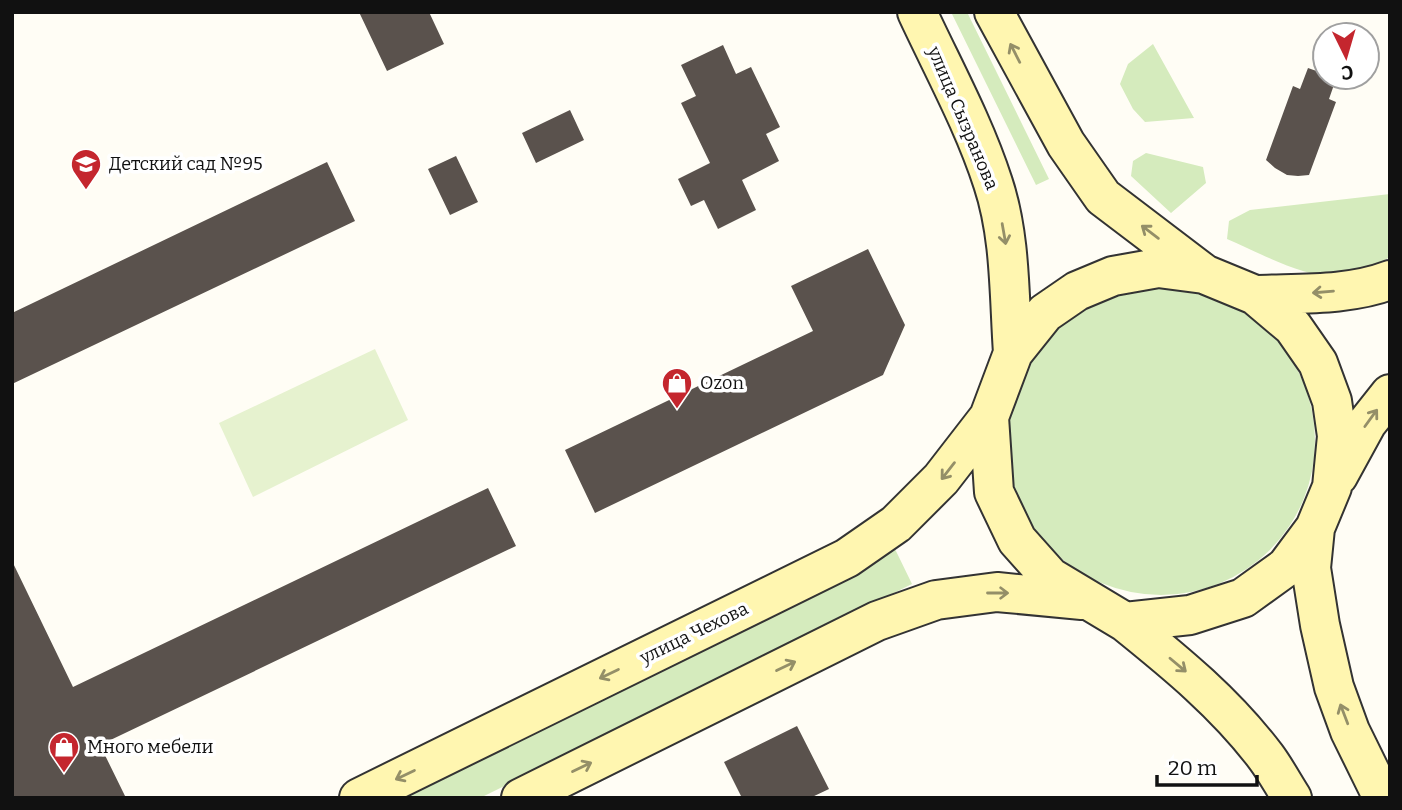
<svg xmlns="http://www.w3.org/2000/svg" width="1402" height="810" viewBox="0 0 1402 810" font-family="Bitter,serif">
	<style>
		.green { fill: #d5ebbd }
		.pitch { fill: #e6f2cf }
		.building { fill: #5a524d }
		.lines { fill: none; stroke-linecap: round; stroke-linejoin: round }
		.secondary-casing { stroke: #333; stroke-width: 42 }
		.secondary { stroke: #fff6b0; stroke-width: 38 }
		.oneway { stroke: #948f68 }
		.labels { text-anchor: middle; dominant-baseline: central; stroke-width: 7; stroke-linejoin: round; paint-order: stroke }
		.street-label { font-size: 18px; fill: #111; stroke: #fff }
		.poi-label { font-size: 18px; fill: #111; stroke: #fff; text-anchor: start }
	</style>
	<rect width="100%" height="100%" fill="#fffdf5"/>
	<!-- green -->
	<path class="green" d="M951 12H967L1049 179 1036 185Z
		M1153 44 1194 118 1145 122 1133 109 1120 84 1128 64Z
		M1146 153 1203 167 1206 183 1171 213 1131 176 1133 161Z
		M1390 194V257C1379 263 1367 270 1355 274 1317 286 1263 254 1227 239L1229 221 1250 210Z
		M1007 441a154 154 0 1 1 308 0a154 154 0 1 1-308 0Z
		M895 549 912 584 480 798H393Z"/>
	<!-- pitch -->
	<path class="pitch" d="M375 349 408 420 253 497 219 423Z"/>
	<!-- building -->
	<path class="building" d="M359 12H429L444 44 387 71Z
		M723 45 736 74 751 67 780 127 766 134 779 161 742 180 756 210 718 229 704 200 691 206 678 179 710 163 681 103 696 96 681 65Z
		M1308 68 1325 74V77L1336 79 1329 99 1336 102 1309 175 1298 176 1287 175 1275 168 1266 160 1293 86 1300 89Z
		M570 110 584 140 536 163 522 133Z
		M456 156 478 202 450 215 428 169Z
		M327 162 355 221 12 384V313Z
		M868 249 905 325 883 375 595 513 565 450 813 331 791 286Z
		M488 488 516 546 100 745 126 798H12V561L73 687Z
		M797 726 829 789 810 798H742L724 762Z"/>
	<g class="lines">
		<!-- secondary casing -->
		<g class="secondary-casing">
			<path id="secondary" d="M917 12C943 68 974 124 993 183 1011 237 1009 297 1013 353
				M994 12 1066 144 1103 197 1203 273
				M1158 268 1204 274 1255 295 1293 327 1318 363 1332 401 1337 436 1332 487 1315 528 1286 567 1243 598 1190 615 1125 622 1050 577 1017 540 994 492 989 417 1013 353 1045 313 1077 291 1113 276Z
				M1255 295C1299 293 1348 296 1390 280
				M1338 476 1367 423 1390 394
				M1315 528 1311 568 1320 625 1334 687 1350 731 1383 798
				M1125 622C1176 663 1226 704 1266 757 1275 769 1283 784 1292 798
				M359 798 847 558 896 524 941 479 989 417
				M521 798 877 621 936 600 997 592 1082 600"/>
		</g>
		<!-- secondary -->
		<use href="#secondary" class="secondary"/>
	</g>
	<!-- one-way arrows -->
	<defs><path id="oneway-shaft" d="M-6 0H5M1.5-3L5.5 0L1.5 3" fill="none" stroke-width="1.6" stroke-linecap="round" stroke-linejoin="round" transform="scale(1.75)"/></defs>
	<g class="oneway">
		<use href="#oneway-shaft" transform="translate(1015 53) rotate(-117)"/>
		<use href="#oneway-shaft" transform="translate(1150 232) rotate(-143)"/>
		<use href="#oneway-shaft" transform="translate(1004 234) rotate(80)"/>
		<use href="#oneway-shaft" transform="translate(1323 292) rotate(175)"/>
		<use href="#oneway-shaft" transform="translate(1371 418) rotate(-54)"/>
		<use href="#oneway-shaft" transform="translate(948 471) rotate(128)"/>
		<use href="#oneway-shaft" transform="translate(998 593)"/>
		<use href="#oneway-shaft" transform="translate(1178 665) rotate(40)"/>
		<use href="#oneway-shaft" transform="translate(786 666) rotate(-26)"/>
		<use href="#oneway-shaft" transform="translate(609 674) rotate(154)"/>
		<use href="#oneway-shaft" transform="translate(1344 714) rotate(-111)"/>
		<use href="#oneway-shaft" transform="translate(582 767) rotate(-26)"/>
		<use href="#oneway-shaft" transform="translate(405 775) rotate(154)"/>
	</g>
	<!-- icons -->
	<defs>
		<g id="school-pin" transform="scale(1.575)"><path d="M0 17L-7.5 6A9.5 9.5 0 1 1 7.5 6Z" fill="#c4262e" stroke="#fff"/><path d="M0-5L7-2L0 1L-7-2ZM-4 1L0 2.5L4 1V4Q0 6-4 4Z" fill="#fff"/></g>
		<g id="shop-pin" transform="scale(1.575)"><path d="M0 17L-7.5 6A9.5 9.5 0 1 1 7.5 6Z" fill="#c4262e" stroke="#fff"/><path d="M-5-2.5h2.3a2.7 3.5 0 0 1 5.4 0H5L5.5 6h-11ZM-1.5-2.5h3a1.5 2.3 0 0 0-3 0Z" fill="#fff"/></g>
	</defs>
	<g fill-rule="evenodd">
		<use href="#school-pin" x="86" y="164"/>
		<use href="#shop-pin" x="677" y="383"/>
		<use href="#shop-pin" x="64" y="747"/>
	</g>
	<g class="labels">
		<!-- street labels -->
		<g class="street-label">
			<text transform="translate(963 118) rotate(67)">улица Сызранова</text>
			<text transform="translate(694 633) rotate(-26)">улица Чехова</text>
		</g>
		<!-- poi labels -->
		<g class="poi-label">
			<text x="109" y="164">Детский сад №95</text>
			<text x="700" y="383">Ozon</text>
			<text x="87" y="747">Много мебели</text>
		</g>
	</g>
	<!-- border -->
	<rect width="1402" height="810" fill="none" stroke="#111111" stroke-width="28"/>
	<!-- north arrow -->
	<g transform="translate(1346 56) rotate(175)"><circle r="33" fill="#ffffff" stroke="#a0a0a0" stroke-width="2"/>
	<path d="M0-5L12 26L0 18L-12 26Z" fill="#c4262e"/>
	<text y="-10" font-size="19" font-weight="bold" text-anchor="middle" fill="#111111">С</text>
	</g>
	<!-- scale -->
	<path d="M1157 775v10h100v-10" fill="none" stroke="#111111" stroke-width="3.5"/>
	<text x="1168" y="775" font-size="21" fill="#111111" stroke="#ffffff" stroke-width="5" paint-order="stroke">20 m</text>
</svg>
